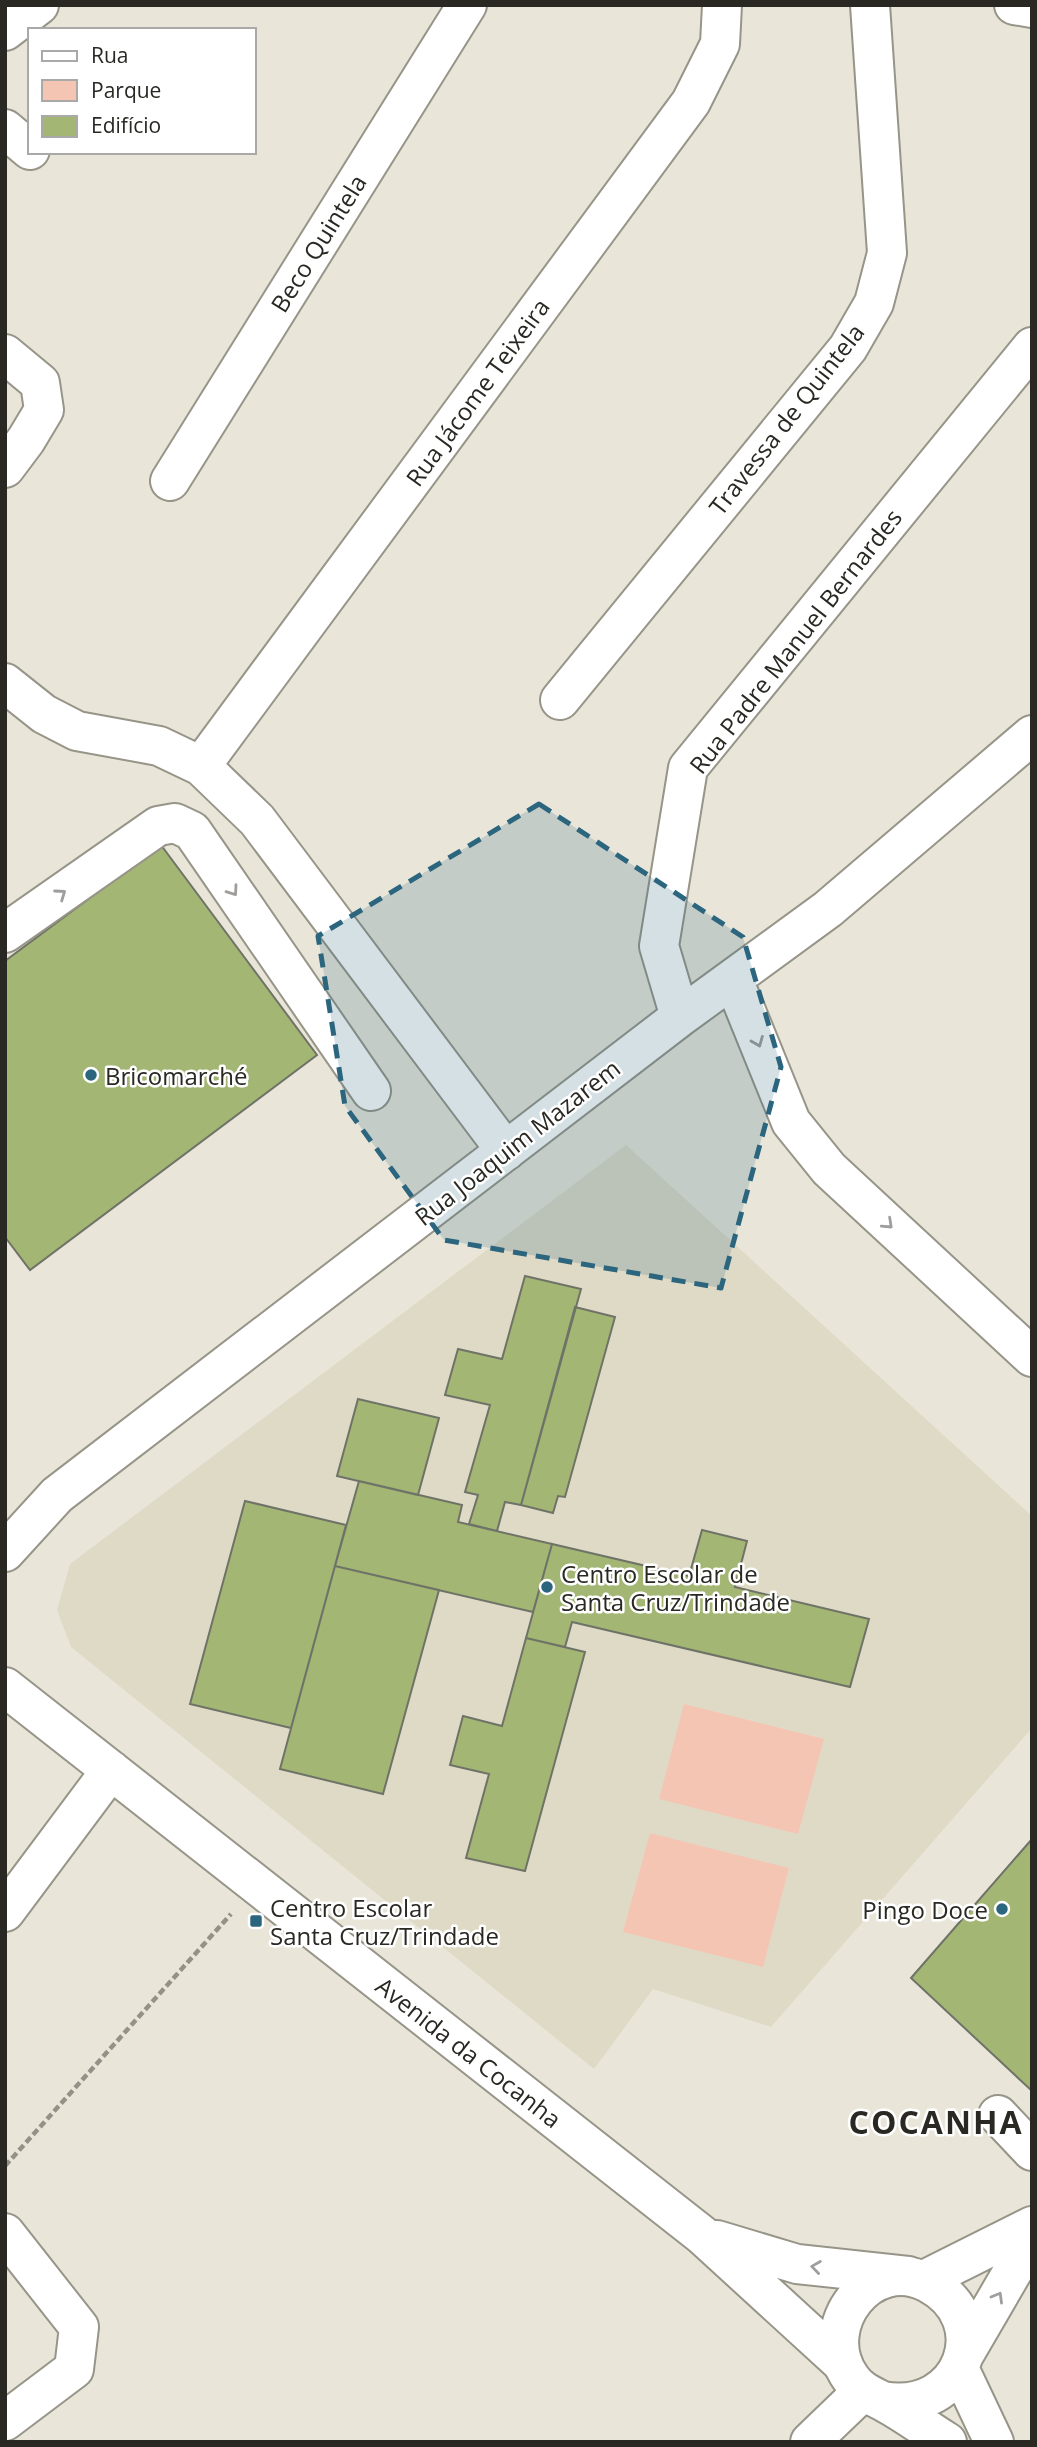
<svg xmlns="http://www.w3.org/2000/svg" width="1037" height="2447" viewBox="0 0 1037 2447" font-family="'Open Sans',sans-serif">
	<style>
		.built { fill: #dfdac6 }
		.green { fill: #f5c5b4 }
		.building { fill: #a3b674; stroke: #6f7367; stroke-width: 2 }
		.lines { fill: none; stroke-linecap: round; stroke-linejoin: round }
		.minor-casing { stroke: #979488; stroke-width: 42 }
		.major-casing { stroke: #979488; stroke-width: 42 }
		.path { stroke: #939188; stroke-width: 4.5; stroke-dasharray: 7 3.5; stroke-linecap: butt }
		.minor { stroke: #fff; stroke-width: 38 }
		.major { stroke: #fff; stroke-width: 38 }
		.oneway { stroke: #9f9e9c }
		.marked { fill: #2c657e; fill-opacity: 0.2; stroke: #2c657e; stroke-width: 5; stroke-dasharray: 14 9; stroke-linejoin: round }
		.poi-dot { fill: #2c657e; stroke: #fff; stroke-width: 2.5 }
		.labels { text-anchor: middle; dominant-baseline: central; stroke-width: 5; stroke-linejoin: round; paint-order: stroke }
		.street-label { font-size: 24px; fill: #292823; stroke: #fff }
		.poi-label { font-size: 24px; fill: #292823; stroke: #fff; text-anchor: start }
		.district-label { font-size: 32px; font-weight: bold; letter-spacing: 2px; fill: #292823; stroke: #fff }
	</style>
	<rect width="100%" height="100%" fill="#e9e6d9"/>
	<!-- built -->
	<path class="built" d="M626 1145 1032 1516V1728L771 2027 653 1989 594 2069 71 1647 57 1610 70 1564Z"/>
	<!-- green -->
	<path class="green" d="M684 1704 824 1739 798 1834 659 1799Z
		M650 1833 789 1868 763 1967 623 1932Z"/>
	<!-- building -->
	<path class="building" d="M161 845 317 1055 30 1270 5 1237V961Z
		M525 1276 581 1289 521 1505 505 1502 497 1531 469 1524 478 1495 465 1492 490 1405 445 1395 458 1349 502 1359Z
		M575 1307 615 1317 565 1497 558 1496 553 1513 521 1505Z
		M358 1399 439 1418 418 1495 337 1476Z
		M359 1481 462 1505 458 1522 552 1544 533 1612 335 1566Z
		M245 1501 346 1525 291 1728 190 1704Z
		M702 1530 747 1541 735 1587 869 1619 850 1687 572 1622 565 1647 526 1638 552 1544 689 1576Z
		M335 1566 439 1590 383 1794 280 1769Z
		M526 1638 585 1652 525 1871 466 1858 489 1774 450 1765 463 1716 502 1726Z
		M1032 1839V2091L911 1978Z"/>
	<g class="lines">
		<!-- minor casing -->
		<g class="minor-casing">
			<path id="minor" d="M1014 5 1032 8
				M5 31 39 5
				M5 129 30 150
				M5 354 40 383 44 410 26 440 5 468
				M170 481 467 5
				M5 683 44 714 77 731 159 746 201 766 257 820 506 1151
				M560 700 848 348 874 303 887 253 870 5
				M201 766 691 102 720 44 722 5
				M5 933 158 826 175 823 192 831 371 1091
				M733 979 791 1122 829 1169 1032 1357
				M680 1017 659 946 688 768 1032 347
				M5 1552 57 1495 680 1017 828 909 1032 735
				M5 1687 702 2235 843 2364
				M5 1912 111 1770
				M998 2115 1032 2151
				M5 2233 79 2327 74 2369 5 2421
				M717 2240 797 2264 908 2276
				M810 2442 863 2391"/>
		</g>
		<!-- major casing -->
		<g class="major-casing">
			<path id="major" d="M924 2280 1032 2226
				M964 2355 1032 2238
				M959 2368 994 2442
				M882 2401C963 2416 998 2320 928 2283 871 2253 815 2326 850 2377 858 2390 871 2395 884 2402 906 2414 926 2429 947 2442"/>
		</g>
		<!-- path -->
		<path class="path" d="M5 2166 231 1914"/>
		<!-- minor -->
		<use href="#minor" class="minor"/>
		<!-- major -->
		<use href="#major" class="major"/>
	</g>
	<!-- one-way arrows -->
	<defs><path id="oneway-chevron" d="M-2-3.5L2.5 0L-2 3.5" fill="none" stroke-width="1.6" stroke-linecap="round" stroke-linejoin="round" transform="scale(1.75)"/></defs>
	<g class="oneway">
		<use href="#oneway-chevron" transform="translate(233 891) rotate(55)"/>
		<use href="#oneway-chevron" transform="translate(61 894) rotate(-35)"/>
		<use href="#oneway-chevron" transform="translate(758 1042) rotate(68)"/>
		<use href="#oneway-chevron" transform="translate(888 1224) rotate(43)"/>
		<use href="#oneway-chevron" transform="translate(816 2267) rotate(-172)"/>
		<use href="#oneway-chevron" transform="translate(998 2297) rotate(-60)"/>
	</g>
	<!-- marked area -->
	<path class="marked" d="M539 804 743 937 781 1067 721 1288 444 1240 345 1106 318 936Z"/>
	<!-- markers -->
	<g class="poi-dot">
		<circle cx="91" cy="1075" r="7"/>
		<circle cx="547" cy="1587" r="7"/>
		<circle cx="1002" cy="1909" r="7"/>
		<rect x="249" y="1914" width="14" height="14" rx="3.5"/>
	</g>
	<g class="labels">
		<!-- street labels -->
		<g class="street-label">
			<text transform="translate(318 243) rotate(-58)">Beco Quintela</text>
			<text transform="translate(477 392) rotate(-54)">Rua Jácome Teixeira</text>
			<text transform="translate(786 419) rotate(-52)">Travessa de Quintela</text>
			<text transform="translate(795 641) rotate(-52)">Rua Padre Manuel Bernardes</text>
			<text transform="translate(517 1142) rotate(-38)">Rua Joaquim Mazarem</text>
			<text transform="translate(469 2052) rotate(38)">Avenida da Cocanha</text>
		</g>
		<!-- poi labels -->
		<g class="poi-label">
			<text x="105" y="1075">Bricomarché</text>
			<text x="561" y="1573">Centro Escolar de<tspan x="561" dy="28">Santa Cruz/Trindade</tspan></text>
			<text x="270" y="1907">Centro Escolar<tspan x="270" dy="28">Santa Cruz/Trindade</tspan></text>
			<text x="988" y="1909" text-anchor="end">Pingo Doce</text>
		</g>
		<!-- district labels -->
		<g class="district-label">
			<text x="936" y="2121">COCANHA</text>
		</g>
	</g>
	<!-- border -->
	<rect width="1037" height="2447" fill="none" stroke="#292823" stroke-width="14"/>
	<!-- legend -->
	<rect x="28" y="28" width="228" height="126" fill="#ffffff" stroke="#a9a9a7" stroke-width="2"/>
	<rect x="42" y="51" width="35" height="10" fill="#ffffff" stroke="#a9a9a7" stroke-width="2"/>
	<text x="91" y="63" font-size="21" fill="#292823">Rua</text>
	<rect x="42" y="80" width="35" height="21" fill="#f5c5b4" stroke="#a9a9a7" stroke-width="2"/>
	<text x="91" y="98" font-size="21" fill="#292823">Parque</text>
	<rect x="42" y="116" width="35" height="21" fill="#a3b674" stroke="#a9a9a7" stroke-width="2"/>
	<text x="91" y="133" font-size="21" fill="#292823">Edifício</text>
</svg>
